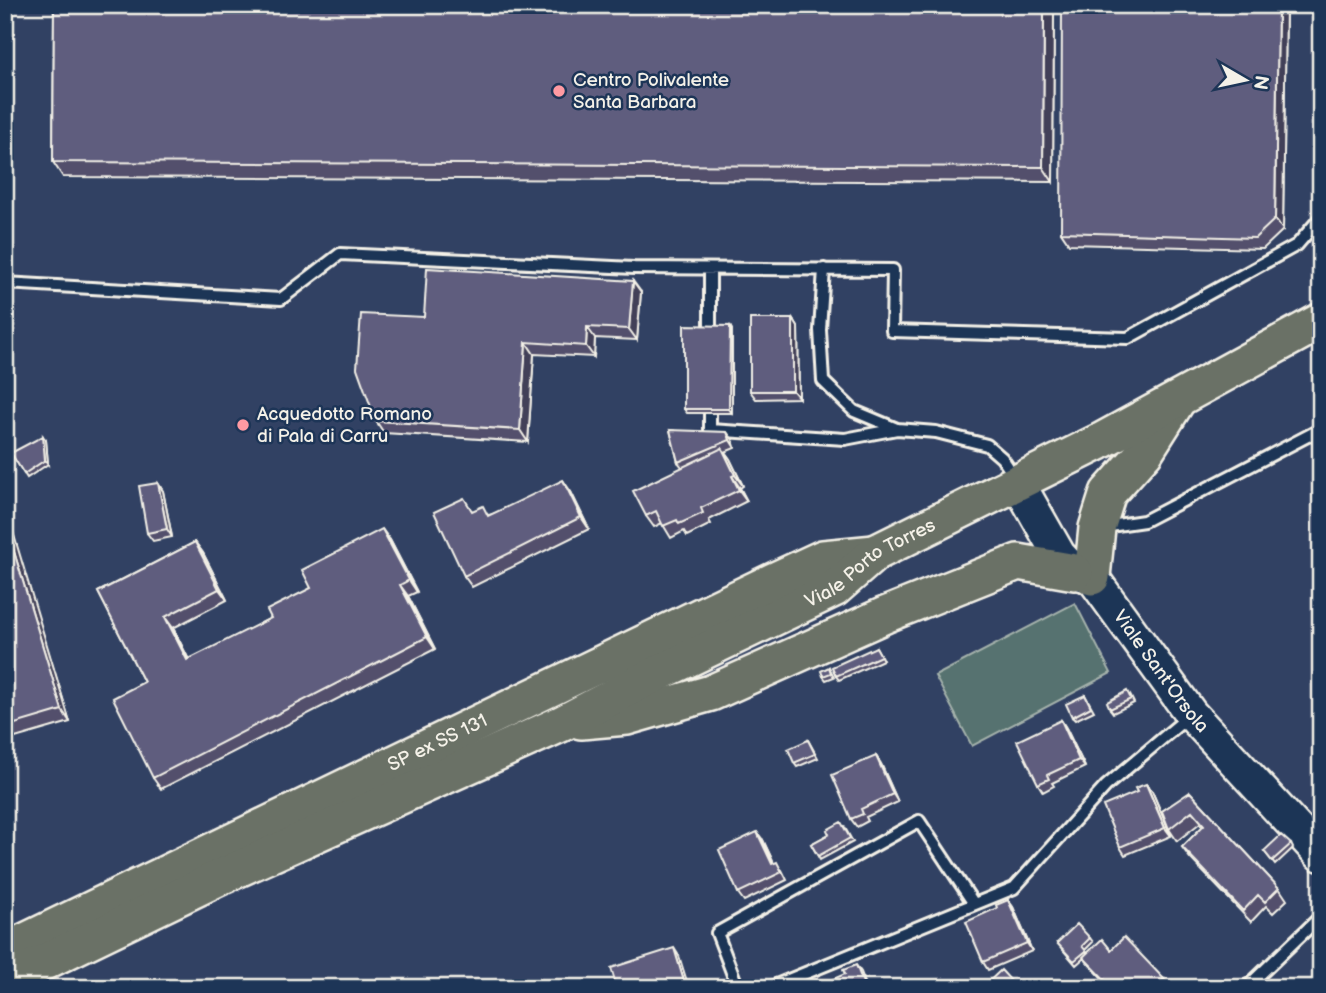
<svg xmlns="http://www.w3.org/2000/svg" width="1326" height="993" viewBox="0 0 1326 993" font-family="'Balsamiq Sans',sans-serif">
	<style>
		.grass { fill: #56726f; stroke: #a5b2ac; stroke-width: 2 }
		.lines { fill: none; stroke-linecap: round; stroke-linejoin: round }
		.lane-casing { stroke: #f4f1e8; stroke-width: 16 }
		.secondary-casing { stroke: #f4f1e8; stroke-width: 37 }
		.primary-casing { stroke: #f4f1e8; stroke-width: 40 }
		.lane { stroke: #1d3557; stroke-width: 10 }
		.secondary { stroke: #1d3557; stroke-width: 32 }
		.primary { stroke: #6a7166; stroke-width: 35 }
		.wall { fill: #52506c; stroke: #f4f1e8; stroke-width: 2 }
		.shaded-wall { fill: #424158; stroke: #f4f1e8; stroke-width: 2 }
		.building { fill: #5f5d7e; stroke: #f4f1e8; stroke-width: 2 }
		.poi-dot { fill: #ff9aa2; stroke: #1d3557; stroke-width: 2.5 }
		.labels { text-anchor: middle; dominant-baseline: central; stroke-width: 5; stroke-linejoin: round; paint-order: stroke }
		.poi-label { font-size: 19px; fill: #f4f1e8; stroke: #1d3557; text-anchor: start }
		.street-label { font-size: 19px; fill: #f4f1e8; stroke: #1d3557 }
	</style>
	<rect width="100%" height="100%" fill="#314163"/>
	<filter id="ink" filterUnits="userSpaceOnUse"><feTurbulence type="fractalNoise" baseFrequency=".0143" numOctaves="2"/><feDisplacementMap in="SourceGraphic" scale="14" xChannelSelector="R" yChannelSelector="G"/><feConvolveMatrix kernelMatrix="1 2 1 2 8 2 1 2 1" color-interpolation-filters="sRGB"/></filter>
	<g filter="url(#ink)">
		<!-- grass -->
		<path class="grass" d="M1075 603 1111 673 972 746 935 676Z"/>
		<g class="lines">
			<!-- lane casing -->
			<g class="lane-casing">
				<path id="lane" d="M710 269V339
					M824 269 820 330 823 381 854 411 897 429 936 432 987 445 1002 458 1016 479
					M5 283 281 299 340 254 634 268 893 270 892 331 1128 338 1297 245 1321 217
					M710 401V430L845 439 897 429
					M1103 527 1144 521 1321 429
					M738 988 717 933 919 821 974 904
					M769 988 1014 888 1106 786 1189 716
					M1246 988 1321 916"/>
			</g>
			<!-- secondary casing -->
			<g class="secondary-casing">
				<g id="secondary">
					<path id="s1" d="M1017 481 1059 555 1075 572 1092 577 1191 714 1321 855"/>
				</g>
			</g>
			<!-- primary casing -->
			<g class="primary-casing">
				<g id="primary">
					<path d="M1092 577 1097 528 1108 493 1145 452 1176 403"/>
					<path d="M581 721 627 717 711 693 885 615 1018 562 1075 572"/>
					<path id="s2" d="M5 951 773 581 823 558 875 553"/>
					<path id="s3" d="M5 981 218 878 563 723 644 680 834 589 875 553 1099 442 1321 321"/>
				</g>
			</g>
			<!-- lane -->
			<use href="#lane" class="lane"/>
			<!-- secondary -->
			<use href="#secondary" class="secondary"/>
			<!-- primary -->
			<use href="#primary" class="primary"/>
		</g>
		<!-- wall -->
		<path class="wall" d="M54 5H1054L1053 182 63 177 53 162Z
			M1286 5 1283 230 1263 249 1069 244 1061 232Z
			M641 292 637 340 595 338 594 357 534 354 528 442 384 433 376 421 424 317Z
			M793 319 798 327 799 398 756 399 750 391Z
			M730 326 732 330V413H687L684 409Z
			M670 430 733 440 735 448 725 452 730 459 743 486 740 488 747 501 709 520 711 524 687 536 684 531 671 538 662 523 654 527 646 516 682 467 678 462Z
			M46 440 48 464 27 478 11 453Z
			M158 483 163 491 172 537 153 541 147 533Z
			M571 492 589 529 472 587 464 576 473 511 489 515Z
			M5 510 70 722 5 741Z
			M390 540 417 592 408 596 435 649 161 789 153 778 144 682 98 592 195 542 203 553 227 600 173 628 189 660 271 618 311 588Z
			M876 647 883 660 839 680 836 676Z
			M829 667 834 677 826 680 823 676Z
			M1085 695 1094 711 1075 720 1072 717Z
			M1130 695 1134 703 1113 713 1110 709Z
			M1061 720 1066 728 1085 767 1052 783 1054 786 1043 792 1038 784Z
			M808 740 818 758 797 767 794 763Z
			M876 756 881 764 898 802 866 817 868 821 857 827 851 819Z
			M1152 791 1171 836 1125 855 1120 847Z
			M1190 792 1279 888 1287 900 1273 913 1266 906 1251 922 1190 858 1182 847 1203 826 1200 823 1177 841 1169 829Z
			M844 826 853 842 820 860 811 844Z
			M763 840 774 864 782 870 787 880 744 901 738 893Z
			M1291 844 1293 848 1275 865 1264 851Z
			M1008 900 1013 907 1032 951 988 970 983 962 997 908Z
			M1090 938 1093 942 1085 950 1087 953 1111 950 1164 979 1169 987 1168 988H1111L1089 964 1084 958 1076 965 1057 943Z
			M1012 982 1016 988H982Z"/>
		<!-- shaded-wall -->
		<path class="shaded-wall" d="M1044 5H1054L1053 182 1043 167Z
			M1278 5H1286L1283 230 1275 219Z
			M633 281 641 292 637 340 629 329Z
			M793 319 798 327 799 398 793 391Z
			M730 326 732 330V413L729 409Z
			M587 327 595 338 594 357 586 346Z
			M526 342 534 354 528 442 520 430Z
			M727 432 733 440 735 448 730 440Z
			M43 436 46 440 48 464 45 460Z
			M722 448 730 459 743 486 735 475Z
			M732 476 740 488 747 501 739 490Z
			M563 480 571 492 589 529 581 517Z
			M158 483 163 491 172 537 167 529Z
			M5 510 7 512 70 722 62 710 5 522Z
			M382 529 390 540 417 592 409 580Z
			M195 542 203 553 227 600 219 589Z
			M400 585 408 596 435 649 427 637Z
			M165 617 173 628 195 672 187 660Z
			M1061 720 1066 728 1085 767 1079 760Z
			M876 756 881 764 898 802 893 794Z
			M1146 784 1152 791 1171 836 1165 828Z
			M757 832 763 840 778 872 772 864Z
			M1008 900 1013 907 1032 951 1027 943Z
			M674 948 679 956 689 988H686Z
			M856 965 861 972 867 988H865Z"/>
		<!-- building -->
		<path class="building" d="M54 5H1044L1043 167 53 162Z
			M1062 5H1278L1275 219 1255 238 1061 232Z
			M427 268 633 281 629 329 587 327 586 346 526 342 520 430 376 421 357 368 361 314 424 317Z
			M750 319H793V391H750Z
			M684 325 730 326 729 409H684Z
			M670 430 727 432 730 440 678 462Z
			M43 436 45 460 24 474 11 453Z
			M722 448 735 475 732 476 739 490 701 508 703 513 679 524 677 520 663 526 656 511 646 516 633 491Z
			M563 480 581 517 464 576 434 512 464 498 472 511 483 506 488 516Z
			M158 483 167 529 147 533 139 486Z
			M5 522 62 710 5 727Z
			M382 529 409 580 400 585 427 637 153 778 113 698 144 682 98 592 195 542 219 589 165 617 187 660 271 618 267 610 311 588 302 570Z
			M876 647 881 656 836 676 832 667Z
			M829 667 831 673 823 676 821 671Z
			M1127 691 1131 699 1110 709 1107 702Z
			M1085 695 1091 707 1072 717 1066 704Z
			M1061 720 1079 760 1047 775 1049 779 1038 784 1017 741Z
			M808 740 815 754 794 763 788 749Z
			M876 756 893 794 861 809 863 814 851 819 832 775Z
			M1146 784 1165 828 1120 847 1103 806 1137 792 1135 788Z
			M1190 792 1279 888 1265 902 1258 895 1243 911 1182 847 1204 825 1192 811 1169 829 1162 811Z
			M841 822 850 838 818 856 811 844 829 834 827 830Z
			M757 832 772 864 777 862 782 872 738 893 719 850Z
			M1281 835 1291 844 1272 861 1264 851Z
			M1008 900 1027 943 983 962 966 922 997 908 996 905Z
			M1077 924 1090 938 1082 946 1086 951 1074 961 1057 943Z
			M1124 937 1164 979 1155 988H1113L1083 957 1102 939 1111 950Z
			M674 948 686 988H617L611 968Z
			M856 965 865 988H813L845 974 843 970Z
			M1001 970 1012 982 1006 988H982Z"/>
	</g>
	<!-- markers -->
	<g class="poi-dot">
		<circle cx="559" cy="91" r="7"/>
		<circle cx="243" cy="425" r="7"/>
	</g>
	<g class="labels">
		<!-- poi labels -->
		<g class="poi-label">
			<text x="573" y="80">Centro Polivalente<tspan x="573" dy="22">Santa Barbara</tspan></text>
			<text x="257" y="414">Acquedotto Romano<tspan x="257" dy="22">di Pala di Carru</tspan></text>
		</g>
		<!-- street labels -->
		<g class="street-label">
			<text stroke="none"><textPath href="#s3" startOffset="962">Viale Porto Torres</textPath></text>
			<text stroke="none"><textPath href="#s1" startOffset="243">Viale Sant'Orsola</textPath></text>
			<text stroke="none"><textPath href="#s2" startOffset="480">SP ex SS 131</textPath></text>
		</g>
	</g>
	<!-- margin -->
	<rect width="1326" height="993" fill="none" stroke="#1d3557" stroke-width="28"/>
	<rect x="14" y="14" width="1298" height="965" fill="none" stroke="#f4f1e8" stroke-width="2.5" filter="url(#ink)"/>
	<!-- north arrow -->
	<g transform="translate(1245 80) rotate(99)" stroke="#1d3557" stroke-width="5" paint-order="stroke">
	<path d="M0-5L12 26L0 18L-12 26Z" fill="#f4f1e8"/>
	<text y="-10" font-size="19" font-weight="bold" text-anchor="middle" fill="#f4f1e8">N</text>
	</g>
</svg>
